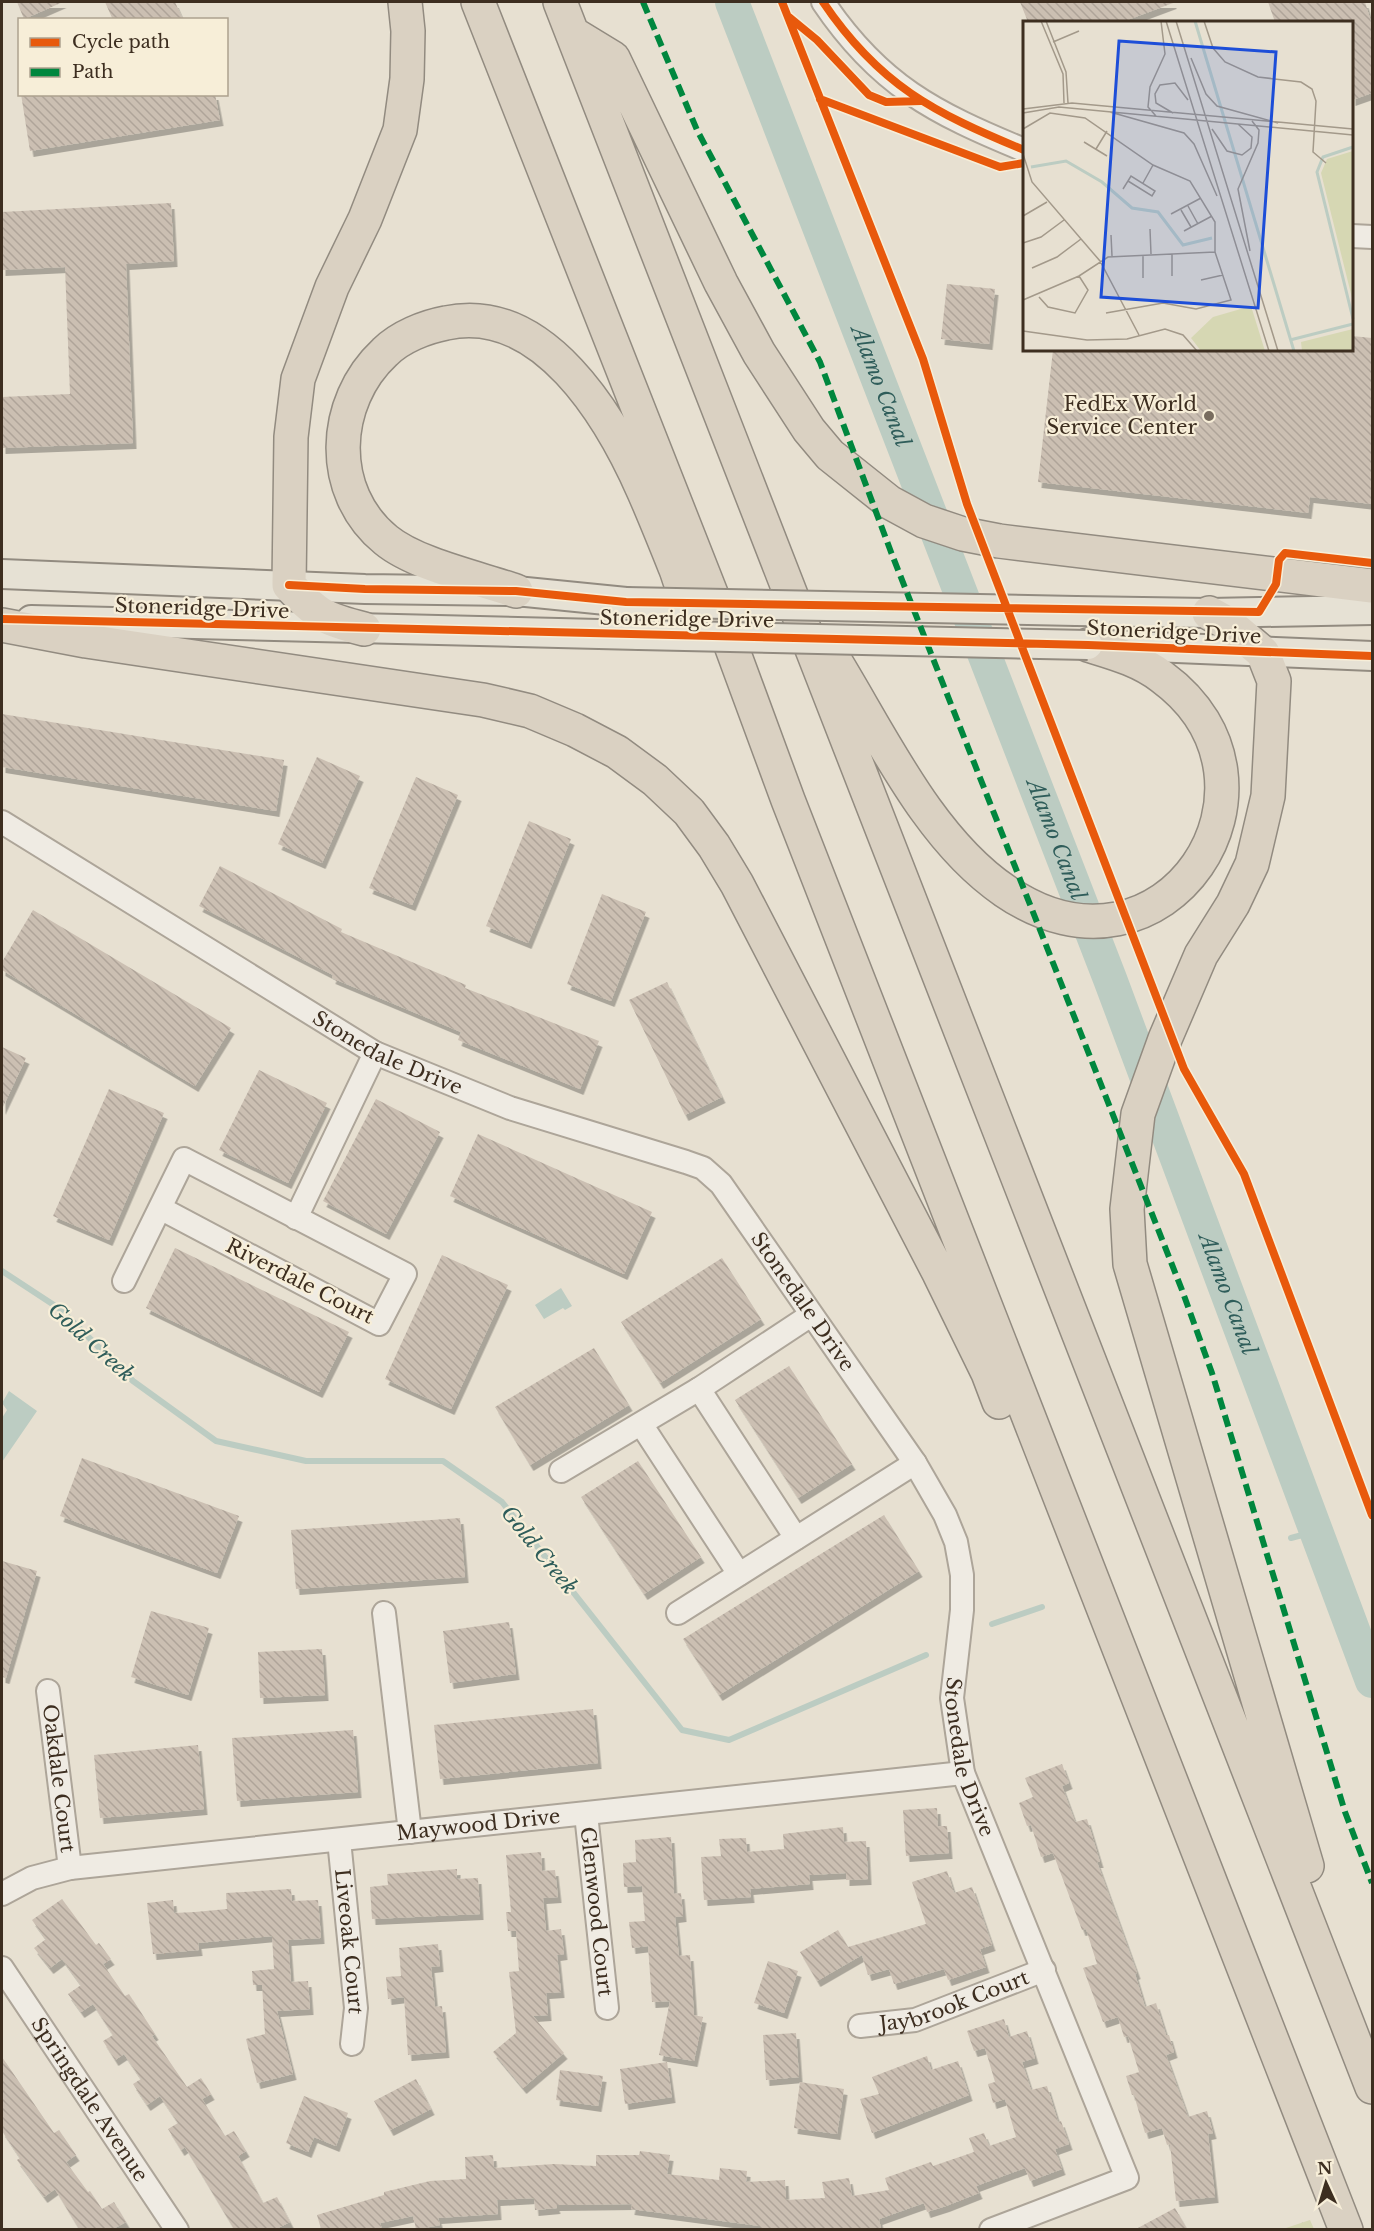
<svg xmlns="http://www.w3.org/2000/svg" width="1374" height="2231" viewBox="0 0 1374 2231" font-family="'Libre Baskerville',serif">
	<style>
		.forest { fill: url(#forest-crowns) }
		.water { fill: #bcccc2 }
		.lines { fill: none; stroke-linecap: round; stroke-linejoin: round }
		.stream { stroke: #bcccc2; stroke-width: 6 }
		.river { stroke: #bcccc2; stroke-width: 34 }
		.building { fill: url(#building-back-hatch); filter: url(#shadow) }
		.minor-casing { stroke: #ada599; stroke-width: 26 }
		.major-casing { stroke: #928b80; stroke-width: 32 }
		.highway-casing { stroke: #928b80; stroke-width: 36 }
		.minor { stroke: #efebe3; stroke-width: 22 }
		.major { stroke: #e6e1d4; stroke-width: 28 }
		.highway { stroke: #dad1c2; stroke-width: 33 }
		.major-bridge-casing { stroke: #928b80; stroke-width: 32; stroke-linecap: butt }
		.major-bridge { stroke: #e6e1d4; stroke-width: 28 }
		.quiet { stroke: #00873e; stroke-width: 6; stroke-dasharray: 12 6; stroke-linecap: butt }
		.cycleway-casing { stroke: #f7eed8; stroke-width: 11 }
		.cycleway { stroke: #e8590c; stroke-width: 8 }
		.poi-dot { fill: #786c5e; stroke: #f7eed8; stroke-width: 2 }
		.labels { text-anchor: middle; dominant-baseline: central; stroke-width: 4.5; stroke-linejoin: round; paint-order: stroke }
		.poi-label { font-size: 20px; fill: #3d2e20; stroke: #f7eed8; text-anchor: end }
		.street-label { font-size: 20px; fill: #3d2e20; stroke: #f7eed8 }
		.water-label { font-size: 21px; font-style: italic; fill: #2f5d5a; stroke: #f7eed8 }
		.inset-river { fill: none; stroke: #bcccc2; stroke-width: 3 }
		.inset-road { fill: none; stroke: #a3998a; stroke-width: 1.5 }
		.view { fill: #1d4ed8; fill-opacity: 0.15; stroke: #1d4ed8; stroke-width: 3 }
		.inset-edge { fill: none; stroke: #3d2e20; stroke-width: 3 }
	</style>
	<defs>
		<pattern id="forest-crowns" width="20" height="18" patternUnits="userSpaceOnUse" patternTransform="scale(1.5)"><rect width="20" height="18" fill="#d6d7b3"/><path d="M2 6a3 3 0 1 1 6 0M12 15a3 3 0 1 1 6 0" fill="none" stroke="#b9b99a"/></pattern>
		<pattern id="building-back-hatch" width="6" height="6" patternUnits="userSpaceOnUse" patternTransform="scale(1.5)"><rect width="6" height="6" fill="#cbbfb2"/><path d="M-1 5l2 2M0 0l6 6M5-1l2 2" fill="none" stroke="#afa499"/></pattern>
		<filter id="shadow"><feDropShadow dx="3.5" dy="6" stdDeviation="0" flood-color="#0004"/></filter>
	</defs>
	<rect width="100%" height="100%" fill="#e7e0d1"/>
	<!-- forest -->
	<path class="forest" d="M1310 2220 1314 2229H1283Z"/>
	<!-- water -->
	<path class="water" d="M561 1288 572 1306 565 1310 563 1308 544 1319 535 1305Z
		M9 1391 37 1411 2 1462V1418L7 1410 2 1403Z"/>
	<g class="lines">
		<!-- stream -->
		<path class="stream" d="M2 1271 60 1309 133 1381 216 1441 306 1461H443L502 1502 682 1730 729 1740 926 1655
			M1291 1538 1317 1531
			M992 1624 1042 1607"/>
		<!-- river -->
		<path class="river" id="s1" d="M732 2 1110 979 1372 1681"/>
	</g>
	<!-- building -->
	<path class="building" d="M17 2H63L24 19Z
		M105 2H175L183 20H113Z
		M1020 2H1173V3L1122 22H1028Z
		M1268 2H1365L1372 25V93L1352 100V22H1275Z
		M21 94H215L220 120 30 151Z
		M171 203 174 261 126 264 133 443 2 448V397L70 394 65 267 2 270V212Z
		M947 284 995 289 989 344 941 339Z
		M1352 336 1372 338V504L1310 497 1308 513 1038 482 1053 350H1352Z
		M2 714 284 760 276 811 2 767Z
		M317 757 360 776 322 863 278 844Z
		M416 777 458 795 412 905 369 888Z
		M529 821 571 839 528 943 486 926Z
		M220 866 342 929 341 932 466 985 465 988 599 1041 580 1089 458 1040 461 1032 332 978 333 975 199 906Z
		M602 894 646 912 611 1001 567 984Z
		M33 910 231 1028 195 1086 2 970V962Z
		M667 982 722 1097 685 1115 629 1000Z
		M2 1047 26 1058 2 1109Z
		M259 1070 327 1103 288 1183 219 1150Z
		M109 1089 164 1113 109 1240 53 1216Z
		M376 1099 440 1132 386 1234 323 1201Z
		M478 1134 652 1212 624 1274 450 1196Z
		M175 1248 349 1332 319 1392 146 1308Z
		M442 1255 508 1285 451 1409 385 1379Z
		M722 1258 761 1319 660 1383 621 1322Z
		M594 1348 629 1405 530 1465 495 1407Z
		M789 1366 852 1464 798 1498 735 1400Z
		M82 1458 239 1516 217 1573 60 1516Z
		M638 1461 701 1557 644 1594 581 1497Z
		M884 1515 919 1571 719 1695 683 1639Z
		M460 1518 465 1577 296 1589 291 1530Z
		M2 1561 37 1571 6 1678 2 1677Z
		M151 1611 209 1628 188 1695 131 1677Z
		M509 1622 516 1674 450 1683 443 1631Z
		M322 1649 325 1695 260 1698 258 1652Z
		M593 1709 598 1763 440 1779 434 1725Z
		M353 1730 358 1792 237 1801 232 1738Z
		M198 1745 204 1809 100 1818 94 1755Z
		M1062 1764 1069 1783 1062 1786 1075 1822 1087 1819 1100 1862H1097L1137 1973 1135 1974 1145 2007 1156 2003 1166 2035H1169L1174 2052 1166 2055 1188 2117 1207 2111 1213 2133 1208 2134 1215 2197 1176 2201 1170 2144 1167 2145 1162 2128 1145 2133 1134 2095H1132L1126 2076 1139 2072 1128 2036 1124 2037 1118 2017 1103 2022 1083 1968 1097 1964 1086 1929 1082 1930 1053 1853 1041 1857 1031 1825 1027 1826 1019 1803 1033 1797 1025 1778Z
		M937 1808 938 1826H947L949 1853 906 1856 903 1810Z
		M843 1827 844 1842 866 1841 868 1879 846 1880V1873L809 1875 810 1884 750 1889 751 1897 704 1900 701 1857 721 1856 719 1839 746 1838 747 1852 784 1849 783 1834Z
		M671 1837 674 1894 681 1893 683 1916 675 1917 679 1956 690 1955 694 2015 703 2017 694 2061 659 2055 670 2001 652 2002 648 1946 632 1948 629 1922 645 1921 642 1886 624 1887 623 1863 636 1862 635 1840Z
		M541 1852 542 1871 555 1870 558 1897 543 1898 546 1931 561 1929 564 1954 557 1955 561 1992 546 1993 548 2015 533 2016 564 2053 523 2088 493 2052 516 2033 509 1972 519 1971 516 1931H508L506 1912H511L506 1855Z
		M457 1869V1879L478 1878 480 1914 372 1919 370 1887 388 1885 387 1874Z
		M947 1871 954 1893 972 1887 992 1945 980 1949 986 1967 948 1980 944 1969 894 1984 889 1969 868 1975 862 1955 817 1981 800 1952 838 1930 848 1947 926 1924 912 1882Z
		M291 1889 292 1901 318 1900 321 1938 288 1940 291 1982 308 1981 310 2009 277 2011 293 2074 257 2083 246 2039 265 2034 262 1985H253L252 1971 274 1969 272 1936 198 1943 199 1950 153 1954 147 1903 173 1900 174 1913 195 1912 227 1909 226 1893Z
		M62 1899 96 1945 99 1943 111 1959 103 1964 125 1996 129 1994 155 2034 152 2036 187 2087 201 2078 211 2094 202 2099 225 2136 234 2131 246 2151 238 2156 263 2203 277 2197 290 2222 276 2229H234L185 2147 181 2150 168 2129 178 2123 160 2096 147 2105 133 2084 141 2079 124 2054 115 2060 103 2041 113 2035 93 2004 81 2012 68 1994 81 1985 62 1959 50 1968 34 1948 46 1939 32 1920Z
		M438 1944 440 1966 431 1967 435 2007 442 2006 446 2052 408 2055 404 1997 388 1999 386 1977 401 1976 399 1948Z
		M768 1961 798 1971 784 2013 754 2003Z
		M1004 2019 1009 2037 1027 2031 1035 2058 1022 2062 1031 2090 1047 2086 1058 2122 1061 2121 1069 2144 1055 2149 1062 2169 1030 2181 1025 2168 976 2186 979 2193 946 2206 927 2212 924 2203 879 2219 881 2229H760V2226L631 2209 632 2204 556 2205 557 2208 535 2210 534 2198 497 2200 498 2214 438 2218 440 2225 419 2229H416L413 2216 380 2223 382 2229H321L317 2215 384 2195V2192L430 2181 466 2179 465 2157 493 2155 494 2168 554 2164 596 2166V2155H639L640 2151 670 2155 667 2174 719 2180 720 2168 747 2171 746 2182 785 2180 786 2200 825 2198 822 2182 849 2178 852 2196 889 2190 885 2178 931 2162 933 2166 974 2152 969 2138 984 2133 989 2146 1016 2137 1005 2099 993 2103 988 2084 995 2082 985 2048 974 2051 967 2031Z
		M796 2033 799 2077 766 2080 763 2035Z
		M927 2056 931 2070 958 2061 969 2095 872 2133 860 2099 879 2094 872 2077Z
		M2 2057 54 2133 59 2130 76 2155 66 2162 88 2192 90 2191 102 2209 114 2202 126 2222 113 2229H79L55 2189 44 2197 17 2160 20 2158 2 2131Z
		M667 2062 672 2097 625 2104 620 2069Z
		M560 2070 603 2076 598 2106 556 2100Z
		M416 2079 431 2109 390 2130 374 2101Z
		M800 2082 844 2089 837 2134 794 2128Z
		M304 2096 348 2113 336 2146 314 2137 308 2152 286 2143Z
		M1175 2208 1187 2229H1136Z"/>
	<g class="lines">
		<!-- minor casing -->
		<g class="minor-casing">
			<g id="minor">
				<path d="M823 2C879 85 934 113 1024 150"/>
				<path d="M1352 236 1372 237"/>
				<path id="s2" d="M2 822 375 1053 510 1108 686 1162 703 1168 721 1184 915 1463 945 1515 956 1542 962 1575V1610L952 1698 963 1773 1127 2178 991 2230"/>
				<path d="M296 1218 375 1053"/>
				<path d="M124 1281 184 1159 405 1274 379 1324 160 1208"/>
				<path d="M699 1389 796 1538"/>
				<path d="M641 1424 739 1574"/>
				<path d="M561 1471 699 1389 811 1315"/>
				<path d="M384 1613 410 1832"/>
				<path d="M678 1613 915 1463"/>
				<path id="s3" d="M48 1691 70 1868"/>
				<path id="s4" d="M586 1814 607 2008"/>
				<path id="s5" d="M339 1840 356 2008 352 2044"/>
				<path id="s6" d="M2 1894 32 1878 70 1868 963 1773"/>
				<path id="s7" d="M2 1968 177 2230"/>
				<path id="s8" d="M860 2026 915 2020 1044 1970"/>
			</g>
		</g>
		<!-- major casing -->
		<g class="major-casing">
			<path id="major" d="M2 574 365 589 516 591 626 602
				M1076 611 1209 613 1372 610
				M31 620 639 635
				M1105 645 1372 656"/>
		</g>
		<!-- highway casing -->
		<g class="highway-casing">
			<path id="highway" d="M478 2 725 629 788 800 1346 2230
				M560 2 1372 2087
				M572 33 613 58 721 283 759 353 809 430 830 455 889 502 924 521 963 534 999 541 1372 586
				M516 591C478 578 415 564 386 540 327 492 331 402 385 352 400 337 425 327 446 323 543 302 611 417 644 492 655 517 665 542 675 567 679 576 681 589 687 596 694 605 706 613 715 620
				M1209 613 1229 624 1263 653 1274 681 1268 796 1252 864 1233 904 1201 955 1165 1039 1138 1114 1127 1209 1130 1264 1307 1866
				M2 625 86 641 483 700 530 711 575 730 617 752 655 780 689 812 714 846 737 884 939 1273 988 1373 999 1402
				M364 629C324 619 317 615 289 585L291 437 298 379 332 287 365 219 400 130 407 79 408 31 405 2
				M824 643C876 724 924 836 1005 891 1165 1001 1306 783 1162 677 1140 660 1114 653 1088 645"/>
		</g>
		<!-- minor -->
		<use href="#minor" class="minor"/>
		<!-- major -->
		<use href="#major" class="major"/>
		<!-- highway -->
		<use href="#highway" class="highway"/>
		<!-- major-bridge casing -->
		<g class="major-bridge-casing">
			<path id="major-bridge" d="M626 602 1076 611
				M639 635 1088 645"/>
		</g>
		<!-- major-bridge -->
		<use href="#major-bridge" class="major-bridge"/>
		<!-- quiet -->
		<path class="quiet" d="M643 2 697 130 820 362 891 552 1182 1290 1212 1373 1345 1812 1372 1883"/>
		<!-- cycleway casing -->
		<g class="cycleway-casing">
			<path id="cycleway" d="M782 2 923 359 967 504 1184 1069 1244 1174 1372 1515
				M823 2C879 85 934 113 1024 150
				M789 17 817 40 869 95 886 102 921 101
				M820 99 1000 167 1024 163
				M289 585 365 589 516 591 626 602 1259 612 1276 584 1279 560 1285 553 1372 563
				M2 619 1088 645 1372 656"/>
		</g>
		<!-- cycleway -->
		<use href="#cycleway" class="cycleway"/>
	</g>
	<!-- markers -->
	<circle class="poi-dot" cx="1209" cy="416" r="6"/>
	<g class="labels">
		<!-- poi labels -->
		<g class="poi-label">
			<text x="1197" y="404">FedEx World<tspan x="1197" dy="23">Service Center</tspan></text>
		</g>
		<!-- street labels -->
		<g class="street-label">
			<text transform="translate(202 608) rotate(2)">Stoneridge Drive</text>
			<text transform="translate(687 619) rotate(1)">Stoneridge Drive</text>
			<text transform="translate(1174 632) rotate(3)">Stoneridge Drive</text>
			<text stroke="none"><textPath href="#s2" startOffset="450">Stonedale Drive</textPath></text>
			<text transform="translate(300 1281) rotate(27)">Riverdale Court</text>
			<text stroke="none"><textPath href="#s2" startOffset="954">Stonedale Drive</textPath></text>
			<text stroke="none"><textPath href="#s2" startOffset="1458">Stonedale Drive</textPath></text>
			<text stroke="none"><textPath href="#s3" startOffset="88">Oakdale Court</textPath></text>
			<text stroke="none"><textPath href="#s6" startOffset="484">Maywood Drive</textPath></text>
			<text stroke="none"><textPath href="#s4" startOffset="98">Glenwood Court</textPath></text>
			<text stroke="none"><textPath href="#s5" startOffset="102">Liveoak Court</textPath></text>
			<text stroke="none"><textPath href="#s8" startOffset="98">Jaybrook Court</textPath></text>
			<text stroke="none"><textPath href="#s7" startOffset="158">Springdale Avenue</textPath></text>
		</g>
		<!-- water labels -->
		<g class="water-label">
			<text stroke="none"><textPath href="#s1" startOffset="412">Alamo Canal</textPath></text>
			<text stroke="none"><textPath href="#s1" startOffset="898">Alamo Canal</textPath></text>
			<text stroke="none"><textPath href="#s1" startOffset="1384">Alamo Canal</textPath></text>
			<text transform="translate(91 1342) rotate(42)">Gold Creek</text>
			<text transform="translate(539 1550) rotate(51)">Gold Creek</text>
		</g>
	</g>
	<!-- overview -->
	<g transform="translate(1023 21)">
		<rect width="330" height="330" fill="#e7e0d1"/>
		<path d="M330 130V281L298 152 304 138ZM228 285 242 330H178L168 317 190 296ZM330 308V330H279L278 321Z" fill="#d6d7b3"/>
		<path class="inset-river" d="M172 0 271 330M330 126 300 136 294 151 330 298M8 146 43 140 79 161 109 187 135 191 160 224 189 217M267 319 330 303"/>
		<path class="inset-road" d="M18 0 40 53 41 82M23 0 43 51 45 82M143 0 246 330M153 0 255 330M181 0 190 27 202 41 235 56 278 61 289 68 293 80 290 131 303 142M30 21 56 10M168 37 183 73 194 85 255 102M0 88 49 82 330 108M87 91 161 112 171 123 194 175M0 92 36 86 330 114M150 92 133 82 132 73 137 64 152 62 165 79M133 95 125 86 127 66 142 33 138 0M0 108 27 92 62 97 130 144 167 160 192 201V231L208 279 173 288 140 282 83 292M189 108 204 130 219 134 228 127 229 116 215 103M61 121 84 135M73 128 84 110M0 133 9 161 77 240 116 314M120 162 130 144M100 168 108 155 132 170 129 175 105 160M165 185 175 203M158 189 168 206M148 193 178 177M0 195 24 181M127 208 128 233M161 210 189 195M88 214 89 235M0 222 18 216 41 199M227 230 215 168 235 122 236 109 229 100M149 233V255M9 247 34 236 58 218M120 257V234M178 259 200 254M16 276 25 286 52 292 65 269 56 255M0 279 56 255 85 236 192 231M0 310 64 319 104 318 142 308 160 314 174 330"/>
		<path class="view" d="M96 20 253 31 235 287 78 276Z"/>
		<rect width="330" height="330" class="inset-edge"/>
	</g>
	<!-- border -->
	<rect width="1374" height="2231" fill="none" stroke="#3d2e20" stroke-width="6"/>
	<!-- legend -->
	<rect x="18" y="18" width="210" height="78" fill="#f7eed8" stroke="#ada18e" stroke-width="1.5"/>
	<rect x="30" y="38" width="30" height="9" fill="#e8590c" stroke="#ada18e" stroke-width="1.5"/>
	<text x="72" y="48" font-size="18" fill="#3d2e20">Cycle path</text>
	<rect x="30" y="68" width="30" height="9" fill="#00873e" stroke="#ada18e" stroke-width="1.5"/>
	<text x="72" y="78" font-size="18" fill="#3d2e20">Path</text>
	<!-- north arrow -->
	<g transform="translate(1326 2183) rotate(356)" stroke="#f7eed8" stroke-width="4.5" paint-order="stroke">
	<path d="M0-4.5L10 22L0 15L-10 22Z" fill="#3d2e20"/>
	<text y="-9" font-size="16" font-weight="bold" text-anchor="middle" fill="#3d2e20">N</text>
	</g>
</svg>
